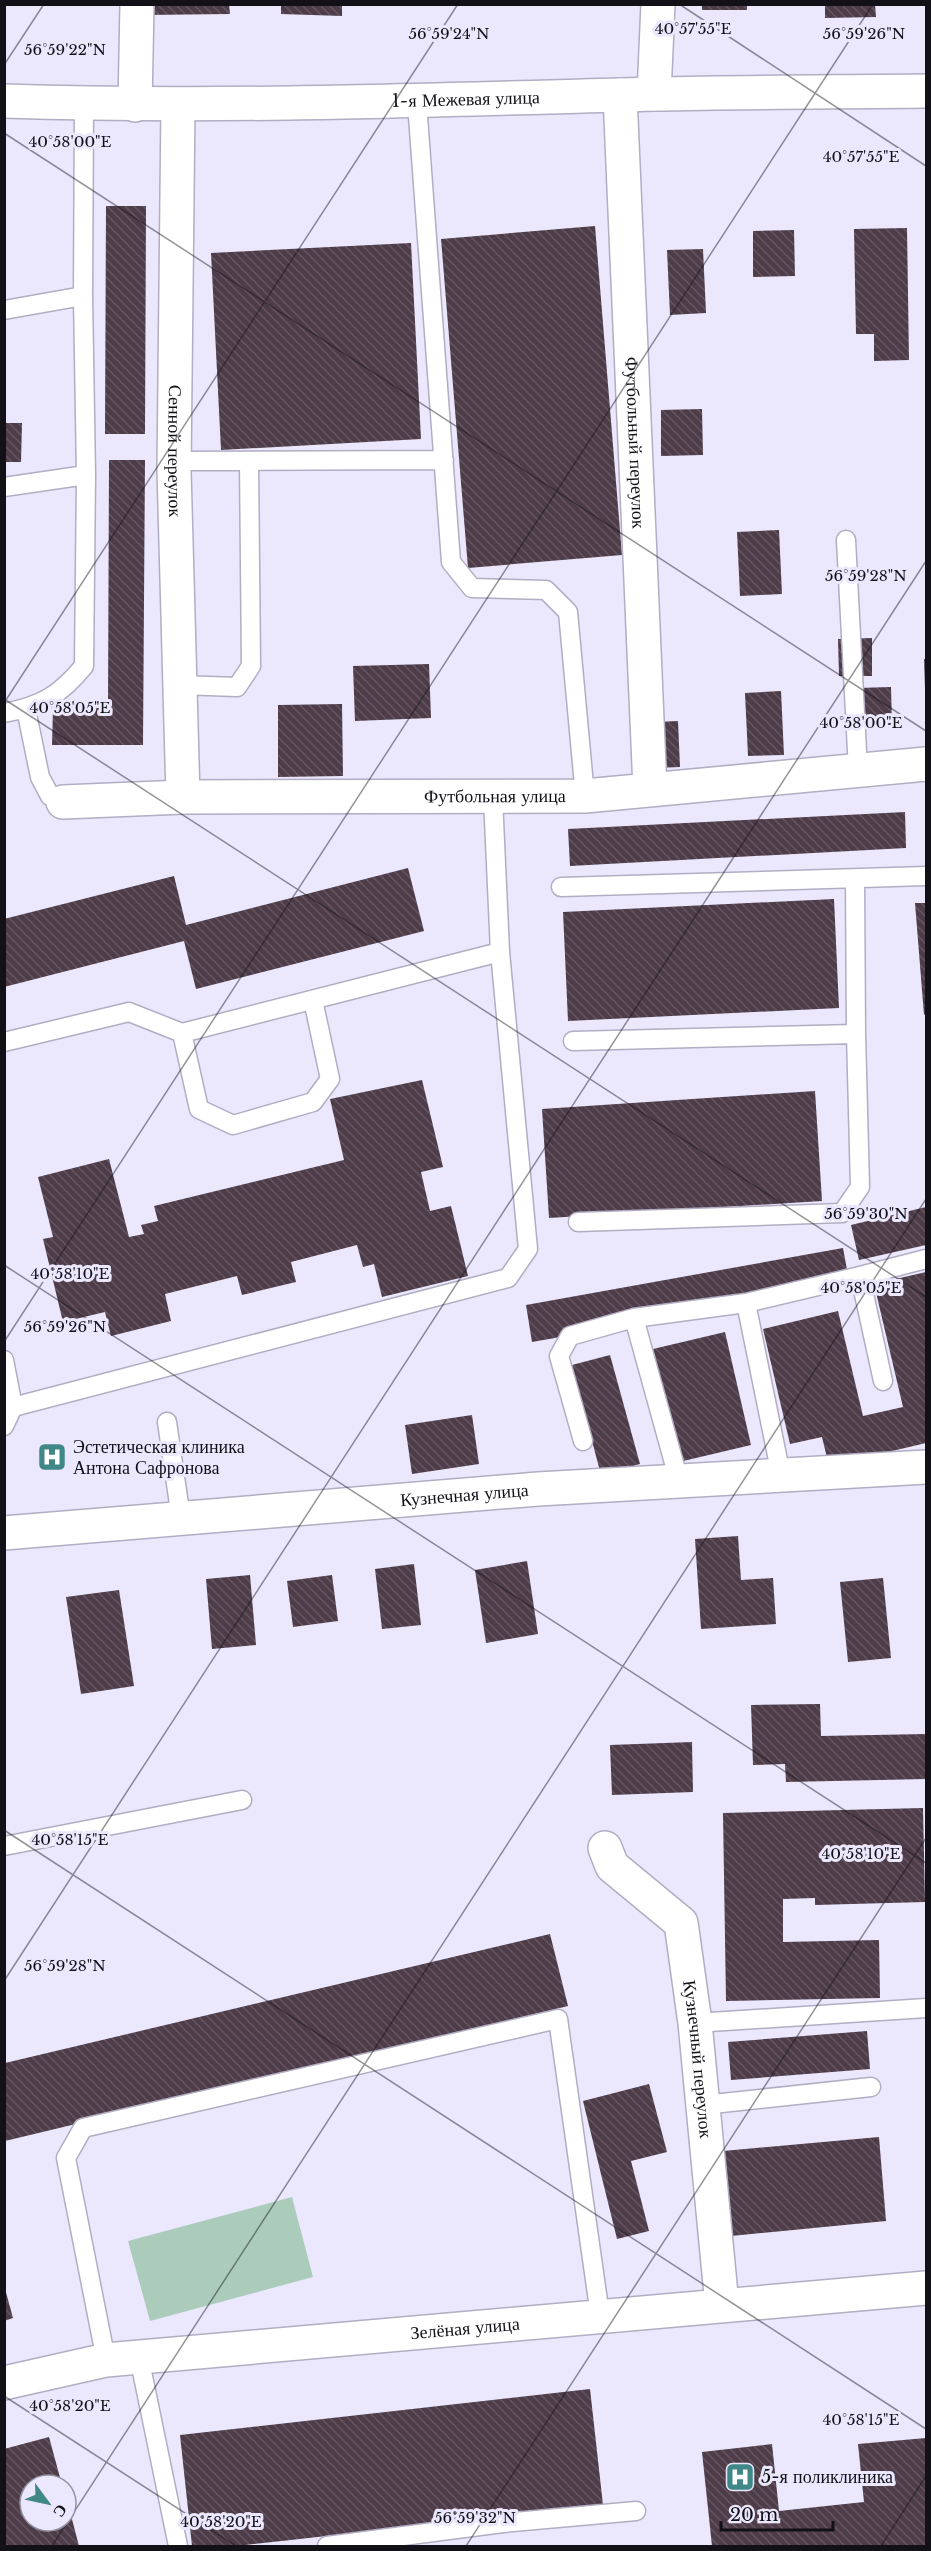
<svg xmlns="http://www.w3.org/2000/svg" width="931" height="2551" viewBox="0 0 931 2551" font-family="'Libre Baskerville',serif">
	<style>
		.grass { fill: #abccbb }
		.building { fill: url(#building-back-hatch) }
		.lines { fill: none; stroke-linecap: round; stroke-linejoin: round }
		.lane-casing { stroke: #b1adc2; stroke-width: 21 }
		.street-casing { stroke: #b1adc2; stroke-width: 36 }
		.lane { stroke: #fff; stroke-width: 18 }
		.street { stroke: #fff; stroke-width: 33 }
		.ticks { fill: none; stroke: #121118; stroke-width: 1.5; stroke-opacity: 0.45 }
		.labels { text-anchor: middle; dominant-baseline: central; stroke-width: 6; stroke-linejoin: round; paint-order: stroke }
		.street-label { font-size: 18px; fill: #121118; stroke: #ebe8fe }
		.poi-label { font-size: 18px; fill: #121118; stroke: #ebe8fe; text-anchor: start }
		.ticks-label { font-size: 15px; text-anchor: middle; fill: #121118; stroke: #ebe8fe; stroke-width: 6; stroke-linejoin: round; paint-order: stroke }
	</style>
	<defs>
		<pattern id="building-back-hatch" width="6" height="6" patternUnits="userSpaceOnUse" patternTransform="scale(1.5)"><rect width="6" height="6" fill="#4e3d49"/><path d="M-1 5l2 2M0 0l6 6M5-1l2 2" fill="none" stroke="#635660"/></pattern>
	</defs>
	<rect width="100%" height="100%" fill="#ebe8fe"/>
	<!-- grass -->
	<path class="grass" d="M292 2197 313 2277 150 2321 128 2241Z"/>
	<!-- building -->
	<path class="building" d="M144 4H229L230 14 144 15Z
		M281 4H342V16L281 14Z
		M702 4H747V10H702Z
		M825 4H875L876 17 825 18Z
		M106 206H146L145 434H105Z
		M595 226 622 555 468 568 441 239Z
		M907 228 909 360 874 361V334H856L854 229Z
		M794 230 795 276 753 277V231Z
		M411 243 421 439 221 450 211 253Z
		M703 249 706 313 670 315 667 250Z
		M702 409 703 455 661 456V410Z
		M4 423H22L21 462H4Z
		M109 460H145L143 745H52L53 708H108Z
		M779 530 782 594 740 596 737 532Z
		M872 638V676H839L838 639Z
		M924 659H926V689H925Z
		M429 664 431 718 355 721 353 666Z
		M891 687 892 725H858L857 688Z
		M781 691 784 755 748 756 745 693Z
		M342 704 343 776 278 777V705Z
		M678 721 680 767 634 769 632 723Z
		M905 812 906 848 570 866 568 829Z
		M408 868 424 931 196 989 184 941 4 987V919L174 876 186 925Z
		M834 899 839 1008 568 1021 563 912Z
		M915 903H926V1014L924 1015Z
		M422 1080 443 1167 421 1172 430 1211 451 1206 468 1276 382 1297 374 1264 363 1267 357 1245 291 1262 296 1282 242 1295 237 1276 165 1294 171 1321 111 1336 105 1312 63 1322 43 1239 53 1237 38 1177 109 1159 129 1237 144 1234 141 1225 158 1221 154 1206 344 1160 330 1099Z
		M815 1091 822 1201 549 1218 542 1109Z
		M926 1207V1245L859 1260 851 1225Z
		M843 1248 850 1286 532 1342 526 1305Z
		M926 1272V1443L829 1466 822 1437 790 1444 763 1329 838 1311 863 1416 903 1407 874 1284Z
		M725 1332 751 1445 679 1462 653 1349Z
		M610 1355 640 1464 601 1475 572 1365Z
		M472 1415 479 1464 412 1474 405 1425Z
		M738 1536 741 1580 773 1578 776 1624 701 1629 695 1539Z
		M527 1561 538 1634 486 1643 475 1570Z
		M414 1564 421 1625 382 1629 375 1569Z
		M250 1575 256 1645 212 1649 206 1579Z
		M332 1575 338 1621 293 1627 287 1581Z
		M883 1578 891 1658 848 1662 840 1582Z
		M119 1590 134 1686 81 1694 66 1597Z
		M820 1704 821 1736 926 1734V1779L786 1782 785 1764 753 1765 751 1705Z
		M692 1742 693 1792 612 1795 610 1745Z
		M923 1808 925 1902 815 1905V1898L783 1899V1942L879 1940 880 1998 726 2001 723 1813Z
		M550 1934 568 2006 5 2141V2063Z
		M867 2031 870 2069 731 2080 728 2042Z
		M649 2084 667 2152 631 2161 649 2231 617 2239 583 2101Z
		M879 2137 886 2221 731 2236 723 2151Z
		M4 2285 13 2318 4 2321Z
		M590 2389 603 2505 237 2546H192L180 2435Z
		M49 2437 62 2485H30V2521H66L67 2500 79 2546H4V2449Z
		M926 2438V2546H712L702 2452 772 2444 779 2511 864 2502 858 2444Z"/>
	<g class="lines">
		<!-- lane casing -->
		<g class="lane-casing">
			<path id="lane" d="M417 103 451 562 472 588 546 590 568 612 585 796
				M4 310 83 296
				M174 461 444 460
				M4 487 86 475 83 296 84 103
				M846 540 858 770
				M180 685 237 687 251 666 249 461
				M26 709 40 777 50 796 63 802
				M4 713C42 706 60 695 84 666L86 475
				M561 887 926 876
				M182 1033 199 1109 233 1125 313 1102 330 1079 313 1000
				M573 1041 856 1034 855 879
				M4 1042 129 1012 182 1033 500 952 493 798
				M578 1222 842 1213 860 1187 856 1034
				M4 1360 13 1407 4 1426
				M883 1381 860 1276 926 1259
				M13 1407 508 1278 528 1249 500 952
				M167 1422 181 1518
				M583 1441 559 1356 570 1336 634 1318
				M781 1475 746 1303 860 1276
				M679 1481 634 1318 746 1303
				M4 1846 242 1800
				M695 2023 926 2008
				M703 2105 871 2087
				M139 2357 178 2546
				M106 2360 66 2158 83 2128 558 2019 600 2315
				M327 2546 503 2523 636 2511"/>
		</g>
		<!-- street casing -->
		<g class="street-casing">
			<g id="street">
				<path d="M654 94 658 4"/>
				<path id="s1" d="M620 95 650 789"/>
				<path id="s2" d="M4 101C221 108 437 100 653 94 744 92 835 92 926 91"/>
				<path d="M135 105 137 4"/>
				<path id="s3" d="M178 105 174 470 183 797"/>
				<path id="s4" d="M63 802 183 797 585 796 926 764"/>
				<path id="s5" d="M4 1533 538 1489 926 1467"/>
				<path id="s6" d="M605 1848 612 1866 681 1923 695 2023 722 2305"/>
				<path id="s7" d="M4 2383 106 2360 926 2288"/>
			</g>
		</g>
		<!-- lane -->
		<use href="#lane" class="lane"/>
		<!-- street -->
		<use href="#street" class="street"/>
	</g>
	<!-- ticks -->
	<path class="ticks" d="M679 4 926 166M4 65 44 4M4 133 926 731M4 699 926 1297M4 703 458 4M4 1265 926 1863M4 1342 873 4M4 1830 926 2429M4 1981 926 561M4 2396 236 2546M52 2546 926 1199M466 2546 926 1838M881 2546 926 2476"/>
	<!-- icons -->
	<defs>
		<g id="hospital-square" transform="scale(1.5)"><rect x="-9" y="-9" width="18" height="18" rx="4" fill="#408888" stroke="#ebe8fe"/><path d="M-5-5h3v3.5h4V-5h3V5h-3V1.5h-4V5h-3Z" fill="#fff"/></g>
	</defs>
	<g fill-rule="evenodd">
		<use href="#hospital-square" x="52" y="1457"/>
		<use href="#hospital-square" x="740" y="2477"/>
	</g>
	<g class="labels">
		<!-- street labels -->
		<g class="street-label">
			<text stroke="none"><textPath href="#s2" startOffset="462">1-я Межевая улица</textPath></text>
			<text stroke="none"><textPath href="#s1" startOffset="348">Футбольный переулок</textPath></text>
			<text stroke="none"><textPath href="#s3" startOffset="346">Сенной переулок</textPath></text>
			<text stroke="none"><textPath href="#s4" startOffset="432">Футбольная улица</textPath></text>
			<text stroke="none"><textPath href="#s5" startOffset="462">Кузнечная улица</textPath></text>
			<text stroke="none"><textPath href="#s6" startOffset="246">Кузнечный переулок</textPath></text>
			<text stroke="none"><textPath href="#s7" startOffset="465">Зелёная улица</textPath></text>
		</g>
		<!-- poi labels -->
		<g class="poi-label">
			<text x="73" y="1447">Эстетическая клиника<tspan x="73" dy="21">Антона Сафронова</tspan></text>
			<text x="761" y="2477">5-я поликлиника</text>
		</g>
	</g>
	<g class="ticks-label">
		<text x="693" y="34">40°57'55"E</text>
		<text x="449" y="39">56°59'24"N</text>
		<text x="864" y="39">56°59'26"N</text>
		<text x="65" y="55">56°59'22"N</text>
		<text x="70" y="147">40°58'00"E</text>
		<text x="861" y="162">40°57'55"E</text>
		<text x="866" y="581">56°59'28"N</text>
		<text x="70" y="713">40°58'05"E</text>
		<text x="861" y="728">40°58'00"E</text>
		<text x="866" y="1219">56°59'30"N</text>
		<text x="70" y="1279">40°58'10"E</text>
		<text x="861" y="1293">40°58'05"E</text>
		<text x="65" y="1332">56°59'26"N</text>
		<text x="70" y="1845">40°58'15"E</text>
		<text x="861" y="1859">40°58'10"E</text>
		<text x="65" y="1971">56°59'28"N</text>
		<text x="70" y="2411">40°58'20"E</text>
		<text x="861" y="2425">40°58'15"E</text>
		<text x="475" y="2523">56°59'32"N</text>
		<text x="221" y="2527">40°58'20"E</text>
	</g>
	<!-- border -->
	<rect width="931" height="2551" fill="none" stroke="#121118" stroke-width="12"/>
	<!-- north arrow -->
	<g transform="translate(48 2503) rotate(123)"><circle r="28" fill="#ebe8fe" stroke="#9492a2" stroke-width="1.5"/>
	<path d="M0-4.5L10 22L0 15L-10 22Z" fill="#408888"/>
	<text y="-9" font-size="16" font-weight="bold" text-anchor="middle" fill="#121118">С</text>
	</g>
	<!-- scale -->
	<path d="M721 2521v9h112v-9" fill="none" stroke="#121118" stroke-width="3"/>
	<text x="730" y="2521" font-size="18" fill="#121118" stroke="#ebe8fe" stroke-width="4.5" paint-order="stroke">20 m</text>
</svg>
